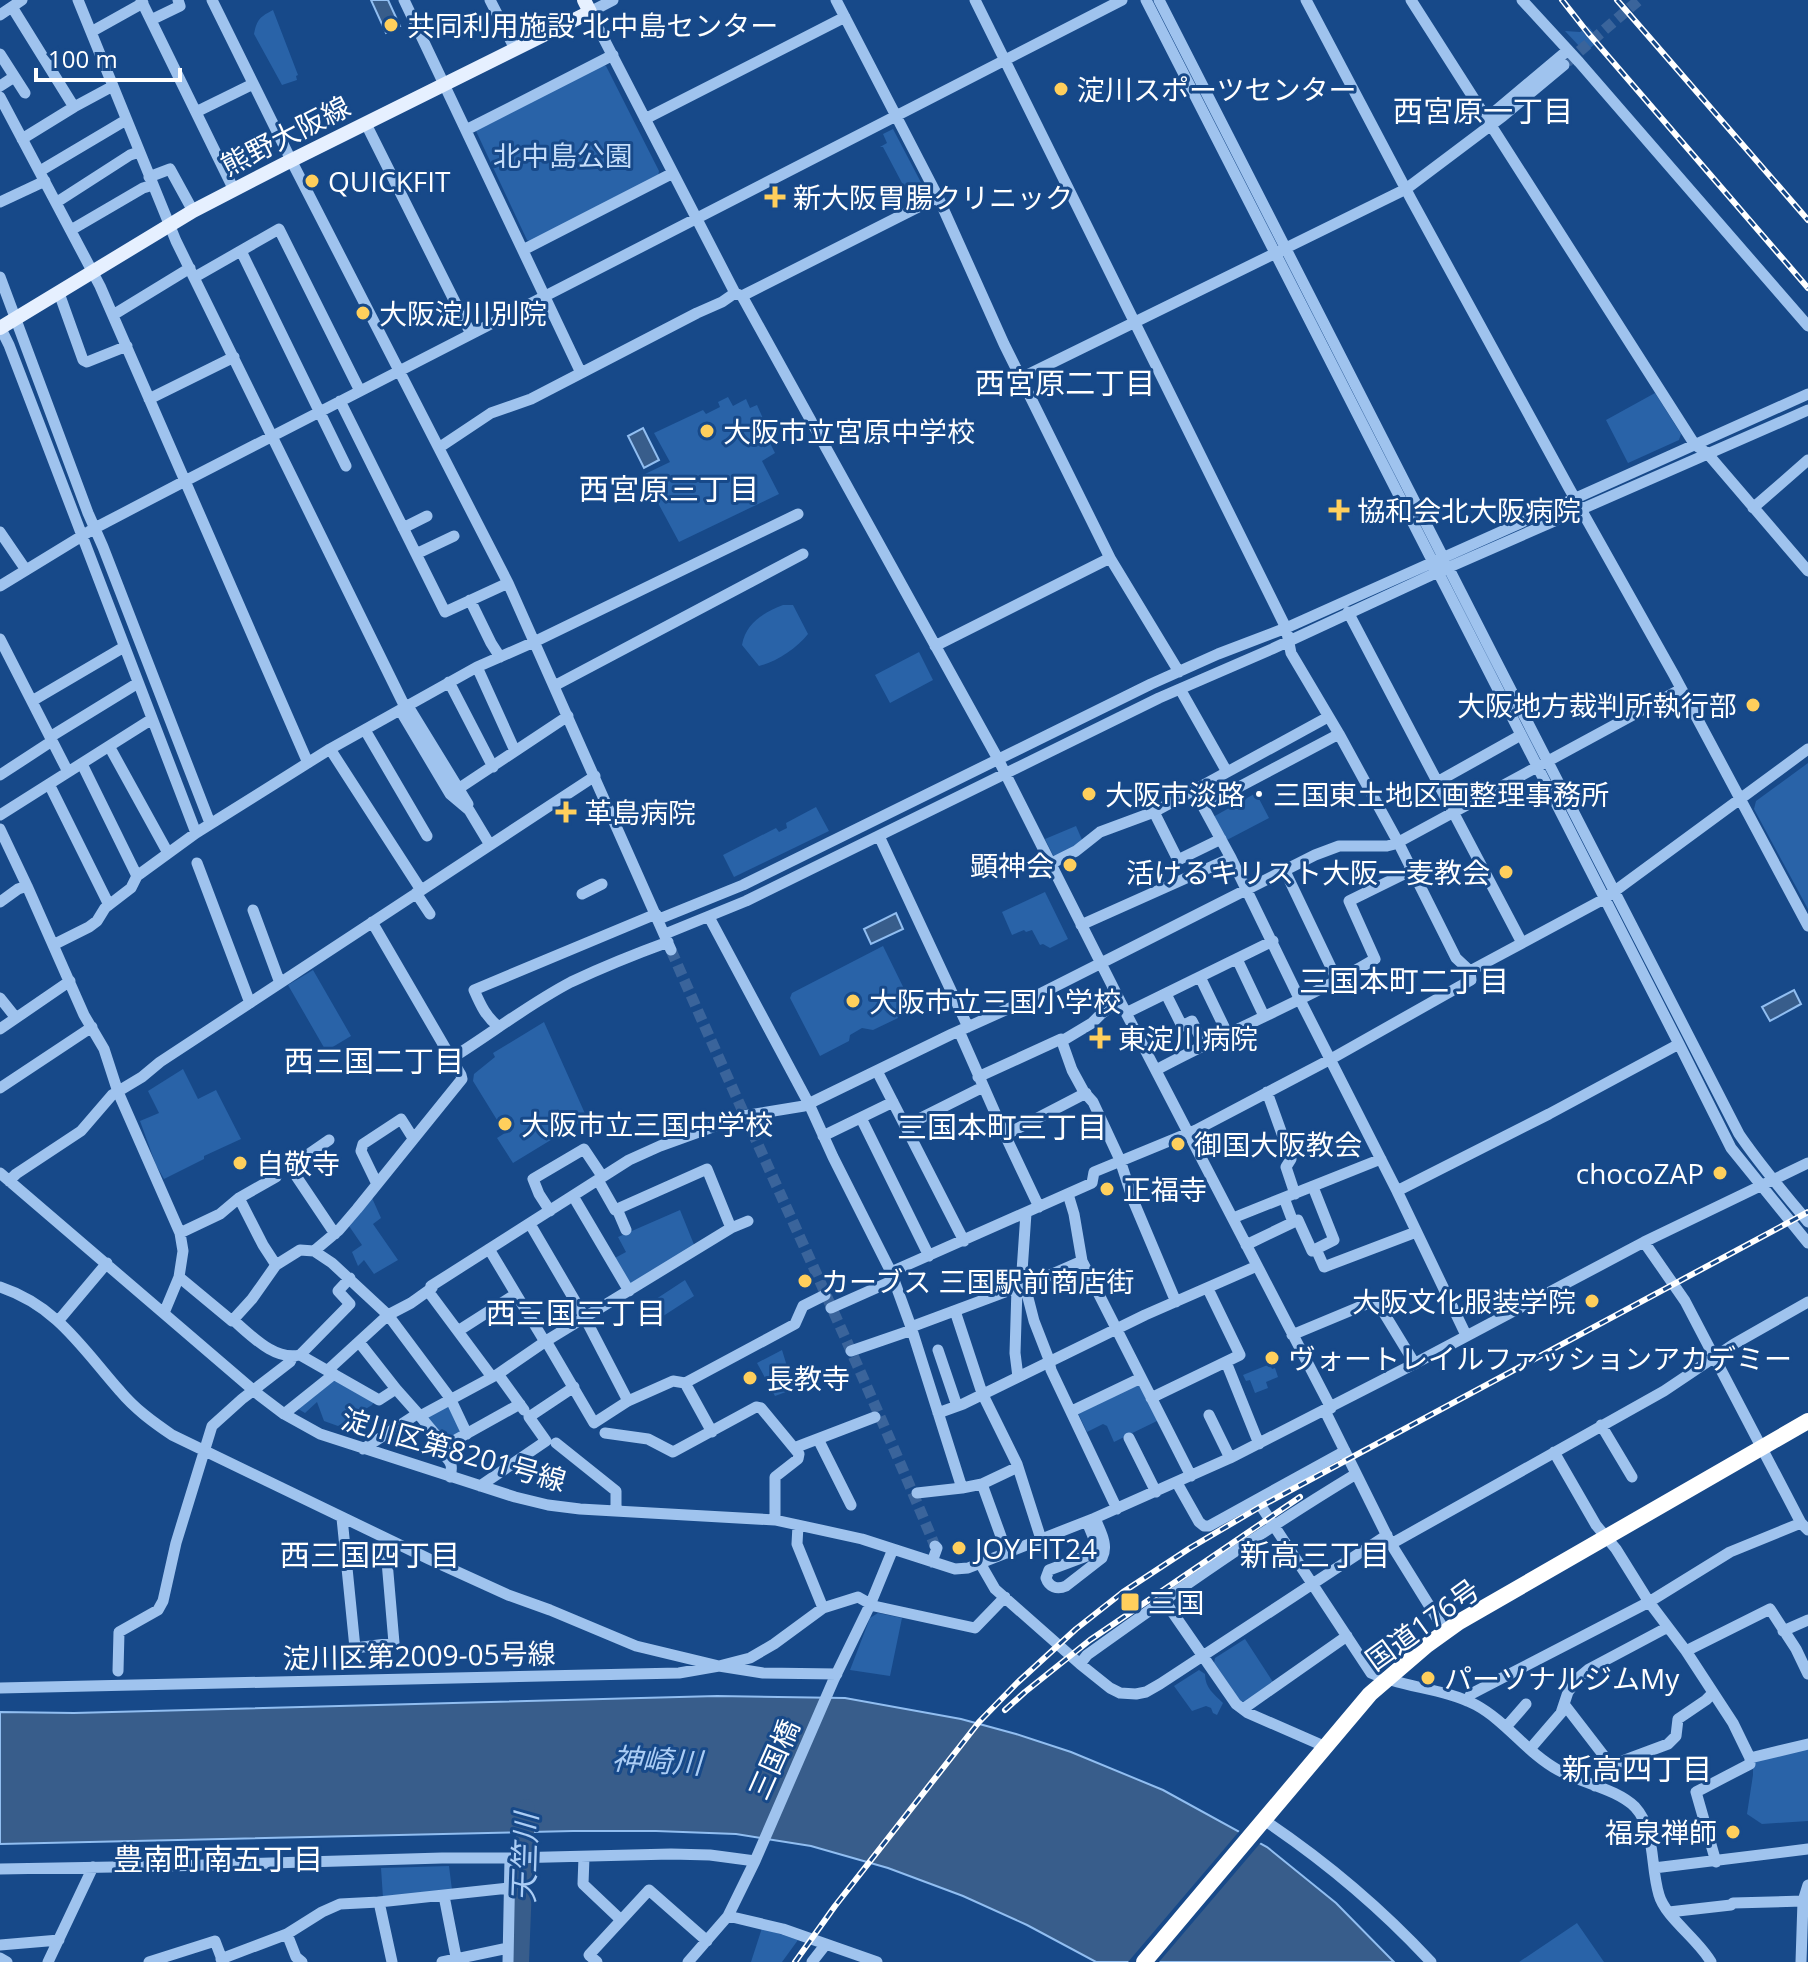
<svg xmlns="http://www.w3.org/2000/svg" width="1808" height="1962" viewBox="0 0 1808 1962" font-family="'Open Sans','Noto Sans JP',sans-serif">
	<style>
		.green { fill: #2963a8 }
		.water { fill: #385d8b; stroke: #91bef1; stroke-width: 2 }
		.pier { fill: #174989 }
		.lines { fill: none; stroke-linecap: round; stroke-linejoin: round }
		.river { stroke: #385d8b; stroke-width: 18 }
		.minor-tunnel { stroke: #3a649b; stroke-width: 11; stroke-dasharray: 11 5.5; stroke-linecap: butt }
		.minor { stroke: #9fc3ee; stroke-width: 11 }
		.major { stroke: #e6f0ff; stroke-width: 14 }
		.highway { stroke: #fff; stroke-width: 16 }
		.rail-casing { stroke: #fff; stroke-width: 6 }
		.rail { stroke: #174989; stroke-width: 3; stroke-dasharray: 9; stroke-linecap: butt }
		.poi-dot { fill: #ffcf5c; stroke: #174989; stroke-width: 3 }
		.labels { text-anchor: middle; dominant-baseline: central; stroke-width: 6; stroke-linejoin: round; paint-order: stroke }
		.poi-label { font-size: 28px; fill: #fff; stroke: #174989; text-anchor: start }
		.street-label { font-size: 28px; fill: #fff; stroke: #174989 }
		.park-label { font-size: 28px; fill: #c5ddfa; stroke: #174989 }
		.neighbourhood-label { font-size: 30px; fill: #fff; stroke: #174989 }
		.water-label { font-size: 30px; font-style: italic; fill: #abcdf5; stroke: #174989 }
	</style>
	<rect width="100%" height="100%" fill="#174989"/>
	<!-- green -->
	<path class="green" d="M273 10 298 75 296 76 297 80 282 85 254 34C257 19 260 17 273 10Z
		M1588 26 1600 40 1589 49 1580 47 1565 31 1580 32Z
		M602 64 606 66 659 171 658 177 532 242 527 240 476 131V127Z
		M893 129 926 192V195L911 202 906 188 902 183 883 147H880L887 143 883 134Z
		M1655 393 1681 434 1679 440 1628 463 1606 420Z
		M728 397 733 406 746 399 750 408 757 405 765 423 761 425 775 453 762 461 779 494 679 542 643 475 670 462 654 433 703 410 706 414 720 407 718 402Z
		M783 605H793L808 634C797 648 776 662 759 666L742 645C746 623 763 613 783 605Z
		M919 652 933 680 890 703 875 675Z
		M1808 763V909L1754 809 1756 801Z
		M1256 793 1269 818 1225 841 1213 817Z
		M816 807 829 831 734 877 723 855 776 828 779 832 787 828 786 823Z
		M1076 826 1083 842 1055 859 1045 839Z
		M1045 892 1068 939 1050 948 1043 944 1040 945 1032 930 1026 932 1024 930 1012 935 1002 912Z
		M883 946 913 1007 897 1015 898 1018 873 1030 862 1028 850 1035 849 1041 820 1056 790 998 792 993Z
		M313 970 351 1036 326 1051 288 985Z
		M544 1022 587 1118 513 1163 497 1138 505 1133 473 1081 474 1074 495 1057 493 1053Z
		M183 1069 198 1099 216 1090 241 1139 204 1156V1159L164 1179 156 1165 140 1121 159 1113 148 1091Z
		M372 1198 381 1218 373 1224 398 1260 374 1274 364 1260 358 1266 352 1252 362 1245 349 1226Z
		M680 1210 695 1247 629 1288 613 1259 626 1252 618 1237Z
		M685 1280 694 1296 654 1322 650 1315 648 1307 654 1303 653 1301Z
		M782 1350 794 1389 775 1396 757 1363Z
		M1270 1364 1272 1369 1275 1368 1278 1377 1266 1382 1268 1388 1255 1393 1250 1380 1246 1381 1243 1375Z
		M333 1378 375 1400 372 1405 338 1426 324 1421 317 1402 305 1413 295 1407Z
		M1140 1382 1159 1420 1114 1442 1107 1426 1103 1424 1087 1432 1077 1411Z
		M448 1405 464 1432 446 1442 425 1416Z
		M878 1613 902 1618 890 1676 850 1670 870 1618Z
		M1245 1639 1273 1682 1245 1702 1240 1701 1214 1663 1215 1658Z
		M1199 1670 1205 1674C1205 1688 1214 1694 1223 1703L1217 1715 1213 1713 1211 1708 1206 1706 1192 1711 1174 1686Z
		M1808 1748V1821L1762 1824 1747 1814 1753 1775V1762Z
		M449 1866 452 1890 383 1898 381 1868Z
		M1577 1923 1604 1962H1519Z
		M762 1928 798 1940 782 1962H751Z"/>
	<!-- water -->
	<path class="water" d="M371 0H388L400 26 386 33Z
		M643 428 659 460 644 468 628 436Z
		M896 913 903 929 871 944 864 929Z
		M1794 990 1801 1004 1770 1021 1762 1007Z
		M717 1696 845 1698 961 1719 1016 1734 1071 1752 1163 1790 1267 1847 1336 1903 1394 1962H1096L1027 1925 963 1896 888 1868 811 1846 736 1834 656 1831H573L0 1844V1712L74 1713Z"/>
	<!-- pier -->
	<path class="pier" d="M1242 1828 1263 1840 1159 1962H1128Z"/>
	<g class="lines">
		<!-- river -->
		<path class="river" d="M520 1962 526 1808"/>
		<!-- minor-tunnel -->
		<path class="minor-tunnel" d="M1567 62 1639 0
			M671 950C758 1149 852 1345 935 1546"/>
		<!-- minor -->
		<path class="minor" d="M78 0 176 241 405 707
			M141 0 234 190
			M212 0 291 160 508 583 671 950
			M404 0 581 373
			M490 0 515 49
			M613 0 590 12 735 293 742 296 998 759 1126 1013 1331 1408
			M836 0 938 197 1004 344 1110 558 935 646
			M975 0 1286 628 1291 653 1339 734 1398 842 1456 958 1470 971
			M1146 0 1679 1044 1731 1148 1808 1243
			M1159 0 1494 657 1739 1134C1760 1165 1784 1193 1808 1222
			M1306 0 1411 199 1569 488 1674 675 1808 926
			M1411 0 1695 445 1707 453 1808 571
			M1522 0 1579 62 1808 326
			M12 7 74 107
			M0 15 22 0
			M151 20 180 6 178 0
			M91 32 143 3
			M0 54 25 93
			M0 86 14 77
			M0 97 100 286 308 763
			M196 112 253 84
			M645 119 845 17
			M366 124 471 334
			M1490 125 1493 113 1568 50
			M466 130 613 55
			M22 139 74 107 113 86
			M40 171 126 120
			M149 177 170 169 193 211
			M0 202 45 181
			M57 202 130 155 139 152
			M71 230 143 188 153 185
			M523 250 673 173
			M241 251 346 466
			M0 277 88 513 103 547 210 823
			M195 277 279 229 360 391
			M59 293 83 360 87 362 127 346
			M742 296 938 197
			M113 315 190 268
			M0 327 9 345 196 833
			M1021 378 1406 189 1503 116 1564 65
			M149 399 234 357
			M340 401 445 612 508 583
			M440 447 491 413 531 399 697 313 722 302 735 293
			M1753 508 1808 460
			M403 528 427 516
			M0 532 26 570
			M416 554 454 536
			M1110 558 1179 672
			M0 586 95 528 185 481 1122 0
			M470 600 491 643 500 657
			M1348 612 1522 943
			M0 639 68 772
			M477 667 515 751
			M449 682 493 767
			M554 686 803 554
			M1180 689 1227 772
			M32 701 124 647
			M408 706 468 804
			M400 710 450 794 469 810 490 845
			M365 730 427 836
			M50 737 138 683
			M109 746 168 853
			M330 749 421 890
			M82 764 137 876
			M0 775 52 741
			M1437 782 1521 735
			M49 784 109 905
			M458 789 568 716
			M1194 790 1231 858 1299 998 1397 1191 1466 1335
			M1203 806 1339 734
			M1154 812 1178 860 1221 839
			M0 815 152 719
			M0 829 27 886 84 1015 104 1049 118 1092 180 1233 183 1251 179 1277 232 1321 252 1299 276 1265 300 1250 314 1251 339 1230 357 1209 462 1079 461 1075 372 922
			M879 836 968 1027
			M197 863 250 1003
			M1050 864 1076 851 1100 832 1154 812 1328 717
			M1285 871 1337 980
			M416 893 430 914
			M582 894 602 884
			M0 902 18 889 27 886
			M253 910 280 983
			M709 917 809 1104 833 1157 891 1272 911 1327 962 1488 982 1484 1007 1553
			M659 919 743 885 1151 684 1218 654 1286 628 1808 394
			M1081 925 1231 858
			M665 934 746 901 1159 698 1272 649 1438 572 1808 410
			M53 945 89 927 97 921 105 908 131 888 137 876 196 833 330 749 477 667 534 642 798 514
			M1237 959 1264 1016
			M1470 971 1604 899 1808 749
			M1200 977 1227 1033
			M1166 994 1182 1026 1192 1021 1204 1045
			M0 998 16 1018
			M1126 1013 1273 941
			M499 1027C486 1017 481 1006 474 990L656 914
			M0 1029 70 981
			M959 1031 1004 1133 1039 1207
			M1062 1041 1092 1023 1101 1014 1119 1001
			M452 1058C492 1033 529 1004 571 982 603 967 635 954 668 942
			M1156 1070C1228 1031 1305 1001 1375 959L1349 901 1412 870
			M877 1071 964 1241
			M978 1077 1061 1039 1072 1070 1084 1092 1093 1102 1120 1160 1133 1200 1176 1302
			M0 1088 92 1027
			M1267 1092 1291 1159 1286 1167 1295 1194
			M861 1118 929 1256
			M905 1126 983 1087
			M1005 1135 1086 1093
			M823 1136 893 1102
			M329 1140 290 1167 335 1234
			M0 1173 259 1395 284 1414 320 1434 515 1497 548 1505 580 1509 775 1520 862 1539 955 1569 968 1568 1095 1518 1230 1458 1412 1365 1644 1242 1808 1163
			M598 1180 615 1210 707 1169 731 1228
			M9 1181 16 1174 81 1131 112 1095 142 1077 160 1062 595 776
			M377 1184 361 1151 363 1144 401 1119 413 1138
			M1397 1191 1549 1114 1679 1044
			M1068 1194 1074 1214 1082 1261 1191 1476
			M573 1196 629 1291
			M239 1198 263 1245 276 1265
			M1284 1198 1293 1222
			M617 1209 626 1230
			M550 1211 539 1194 533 1179 584 1149 602 1176
			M1233 1218 1381 1159
			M530 1224 585 1318 628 1401
			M180 1233 220 1214 239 1198 276 1177
			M1644 1242 1685 1301 1801 1523 1808 1530
			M1246 1245 1298 1220 1312 1251 1334 1240 1313 1187
			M489 1249 516 1294
			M1316 1249 1324 1267 1416 1232
			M314 1251 332 1263 388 1315 450 1398 467 1434
			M891 1272 1092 1183 1094 1172 1196 1130 1331 1059 1471 980 1470 971
			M1021 1286 1026 1213
			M1025 1286 1034 1321 1048 1357 1051 1370 1117 1509
			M0 1287C57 1306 82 1348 120 1391 135 1409 153 1422 172 1435L429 1559 508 1595 550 1610 636 1646 719 1666 750 1658 774 1644 823 1608 858 1597 874 1606 975 1628 1005 1597
			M1017 1288 1015 1353 1018 1377
			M428 1291 492 1377
			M831 1308 894 1280
			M955 1311 982 1393 1017 1464 1041 1539
			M164 1313 179 1277
			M59 1320 107 1263
			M233 1320C251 1335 274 1361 300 1355L379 1400 396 1389 420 1416 498 1374 546 1341 731 1228 748 1221
			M911 1327 1021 1286H1025L1082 1261
			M458 1331 516 1294 545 1342
			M1292 1335 1376 1300 1415 1364
			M546 1341 594 1423 628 1401 673 1381 685 1383 795 1324 803 1306 825 1295
			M359 1342 396 1389
			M938 1350 957 1406
			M851 1351 912 1330
			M300 1355 350 1304 338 1291 350 1278
			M1226 1362 1259 1444
			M328 1370 388 1315 411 1303 432 1288 431 1286 629 1160 660 1146 743 1116 804 1106 952 1034 1030 999 1315 855 1339 846H1387L1395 844 1681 689
			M498 1374 524 1410
			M685 1383 712 1432
			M1151 1398 1240 1355 1208 1289
			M1072 1411 1141 1378
			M1325 1411 1391 1544 1445 1631
			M938 1413 963 1404 1145 1315 1257 1266
			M284 1414 334 1374
			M1209 1415 1230 1458
			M420 1416 445 1446
			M1601 1425 1632 1477
			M605 1433 648 1439 673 1452 756 1407 761 1408 799 1454 798 1459 775 1477V1520
			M1129 1438 1156 1492
			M818 1439 851 1505
			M556 1443 616 1491V1511
			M794 1448 875 1417
			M363 1449 417 1414
			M1554 1452 1596 1525 1616 1549 1649 1602 1686 1651 1733 1723 1750 1758V1764L1696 1792 1716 1862
			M450 1477C455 1458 445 1462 441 1448L520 1404
			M1177 1483 1199 1522 1204 1526H1209L1345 1451
			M982 1484 1018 1467
			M480 1486 546 1441 529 1417 574 1387
			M917 1493 962 1488
			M1257 1500 1371 1673C1404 1688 1444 1688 1476 1705 1507 1722 1527 1753 1558 1770 1581 1783 1617 1789 1635 1807 1656 1830 1650 1866 1659 1895 1665 1917 1699 1940 1711 1962
			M342 1518 355 1648 394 1643 385 1538
			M1087 1522 1094 1539V1549L1089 1555 1049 1570 1046 1578C1049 1587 1057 1590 1066 1586L1102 1558C1109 1545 1100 1531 1095 1518
			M798 1525 797 1544 823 1608
			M1391 1544 1664 1391 1734 1344 1808 1302
			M932 1562 937 1548 935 1546
			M980 1563 995 1589 1080 1664 1110 1688 1120 1693 1136 1694 1146 1692 1160 1684 1387 1535
			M1164 1600 1236 1704 1248 1713 1326 1747
			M1783 1631 1808 1620
			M1686 1651 1770 1609 1796 1649 1808 1674
			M1080 1664 1087 1655C1175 1592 1263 1530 1356 1474
			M118 1671 119 1632 158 1610 163 1601 176 1543 212 1426 242 1399 290 1362 293 1356
			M0 1688 679 1673 719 1666 763 1673 837 1674
			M1467 1701 1471 1694 1649 1602 1730 1552 1801 1523
			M1564 1704 1611 1765
			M1243 1709 1347 1636
			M1506 1727 1526 1704
			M1530 1749 1561 1713 1568 1692 1577 1679 1589 1669 1668 1627
			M1750 1758 1808 1744
			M1595 1786 1609 1766 1668 1744 1676 1736 1678 1719 1706 1700 1713 1693
			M1264 1820C1325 1861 1381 1908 1431 1962
			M584 1857 583 1884 621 1920
			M1654 1868 1808 1849
			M0 1869 170 1866 442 1858H510L671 1854 710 1855 755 1861
			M444 1896 457 1962
			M379 1902 392 1962
			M1669 1912 1731 1905 1733 1903 1803 1901
			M728 1916 783 1929 877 1962
			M287 1934 296 1957 302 1962
			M0 1945 59 1940
			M0 1958 7 1962
			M221 1959 287 1934 322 1912 340 1904 379 1902 509 1888
			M48 1962 93 1867
			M149 1962 215 1941 223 1962
			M442 1962 508 1948
			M508 1962 510 1858
			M597 1962 589 1955 649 1890 707 1941
			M688 1962 728 1916 755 1861 834 1679 870 1605 893 1549
			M812 1962 826 1944
			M1801 1962 1803 1901 1808 1885"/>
		<!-- major -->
		<path class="major" d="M0 328 193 211 284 164 590 12 584 0"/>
		<!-- highway -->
		<path class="highway" d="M1144 1962 1370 1694 1427 1645 1459 1622 1808 1421"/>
		<!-- rail casing -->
		<g class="rail-casing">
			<path id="rail" d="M1562 0 1588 33 1808 288
				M1617 0 1808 220
				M1005 1710 1025 1692 1090 1640 1300 1497
				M795 1962 835 1906 979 1722 1017 1683 1076 1629 1123 1592 1190 1548 1263 1505 1808 1212"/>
		</g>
		<!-- rail -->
		<use href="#rail" class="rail"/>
	</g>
	<!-- markers -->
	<g class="poi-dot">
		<circle cx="391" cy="25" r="8"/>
		<circle cx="1061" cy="89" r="8"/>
		<circle cx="312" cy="181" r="8"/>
		<path d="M771 185h8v8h8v8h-8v8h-8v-8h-8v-8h8z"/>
		<circle cx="363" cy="313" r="8"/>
		<circle cx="707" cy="431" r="8"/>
		<path d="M1335 498h8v8h8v8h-8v8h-8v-8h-8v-8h8z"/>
		<circle cx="1753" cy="705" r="8"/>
		<circle cx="1089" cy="794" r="8"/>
		<path d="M562 800h8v8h8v8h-8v8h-8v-8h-8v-8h8z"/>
		<circle cx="1070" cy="865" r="8"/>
		<circle cx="1506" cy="872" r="8"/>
		<circle cx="853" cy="1001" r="8"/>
		<path d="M1096 1026h8v8h8v8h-8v8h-8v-8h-8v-8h8z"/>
		<circle cx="505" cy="1124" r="8"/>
		<circle cx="1178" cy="1144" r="8"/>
		<circle cx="240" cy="1163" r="8"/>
		<circle cx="1720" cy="1173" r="8"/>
		<circle cx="1107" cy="1189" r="8"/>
		<circle cx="805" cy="1281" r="8"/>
		<circle cx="1592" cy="1301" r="8"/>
		<circle cx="1272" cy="1358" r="8"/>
		<circle cx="750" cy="1378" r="8"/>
		<circle cx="959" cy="1548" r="8"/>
		<rect x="1120" y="1592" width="20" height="20" rx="4"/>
		<circle cx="1428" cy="1678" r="8"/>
		<circle cx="1733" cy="1832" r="8"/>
	</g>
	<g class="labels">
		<!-- poi labels -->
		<g class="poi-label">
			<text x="407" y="25">共同利用施設 北中島センター</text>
			<text x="1077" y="89">淀川スポーツセンター</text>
			<text x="328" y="181">QUICKFIT</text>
			<text x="793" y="197">新大阪胃腸クリニック</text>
			<text x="379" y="313">大阪淀川別院</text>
			<text x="723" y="431">大阪市立宮原中学校</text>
			<text x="1357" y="510">協和会北大阪病院</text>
			<text x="1737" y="705" text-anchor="end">大阪地方裁判所執行部</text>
			<text x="1105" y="794">大阪市淡路・三国東土地区画整理事務所</text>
			<text x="584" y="812">革島病院</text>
			<text x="1054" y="865" text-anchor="end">顕神会</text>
			<text x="1490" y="872" text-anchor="end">活けるキリスト大阪一麦教会</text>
			<text x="869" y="1001">大阪市立三国小学校</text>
			<text x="1118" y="1038">東淀川病院</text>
			<text x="521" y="1124">大阪市立三国中学校</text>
			<text x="1194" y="1144">御国大阪教会</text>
			<text x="256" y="1163">自敬寺</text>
			<text x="1704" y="1173" text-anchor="end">chocoZAP</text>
			<text x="1123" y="1189">正福寺</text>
			<text x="821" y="1281">カーブス 三国駅前商店街</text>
			<text x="1576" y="1301" text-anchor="end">大阪文化服装学院</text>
			<text x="1288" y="1358">ヴォートレイルファッションアカデミー</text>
			<text x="766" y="1378">長教寺</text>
			<text x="975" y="1548">JOY FIT24</text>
			<text x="1148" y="1602">三国</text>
			<text x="1444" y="1678">パーソナルジムMy</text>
			<text x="1717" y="1832" text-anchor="end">福泉禅師</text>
		</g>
		<!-- street labels -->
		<g class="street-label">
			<text transform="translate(285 135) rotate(-27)">熊野大阪線</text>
			<text transform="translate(454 1449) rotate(16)">淀川区第8201号線</text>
			<text transform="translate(1422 1624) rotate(-36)">国道176号</text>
			<text transform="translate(419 1655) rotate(-1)">淀川区第2009-05号線</text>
			<text transform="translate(773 1759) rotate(-66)">三国橋</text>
		</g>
		<!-- park labels -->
		<g class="park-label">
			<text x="563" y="155">北中島公園</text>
		</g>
		<!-- neighbourhood labels -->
		<g class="neighbourhood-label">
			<text x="1483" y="110">西宮原一丁目</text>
			<text x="1065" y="382">西宮原二丁目</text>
			<text x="669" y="488">西宮原三丁目</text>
			<text x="1404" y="980">三国本町二丁目</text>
			<text x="374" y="1060">西三国二丁目</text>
			<text x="1002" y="1126">三国本町三丁目</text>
			<text x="576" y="1312">西三国三丁目</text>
			<text x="370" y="1554">西三国四丁目</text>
			<text x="1315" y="1554">新高三丁目</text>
			<text x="1637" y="1768">新高四丁目</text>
			<text x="218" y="1858">豊南町南五丁目</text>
		</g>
		<!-- water labels -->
		<g class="water-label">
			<text transform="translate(657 1760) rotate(3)">神崎川</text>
			<text transform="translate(524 1858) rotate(-88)">天竺川</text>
		</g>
	</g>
	<!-- scale -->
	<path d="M36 68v12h144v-12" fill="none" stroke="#ffffff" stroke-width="4"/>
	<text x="48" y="68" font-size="24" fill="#ffffff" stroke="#174989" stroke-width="6" paint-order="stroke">100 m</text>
</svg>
